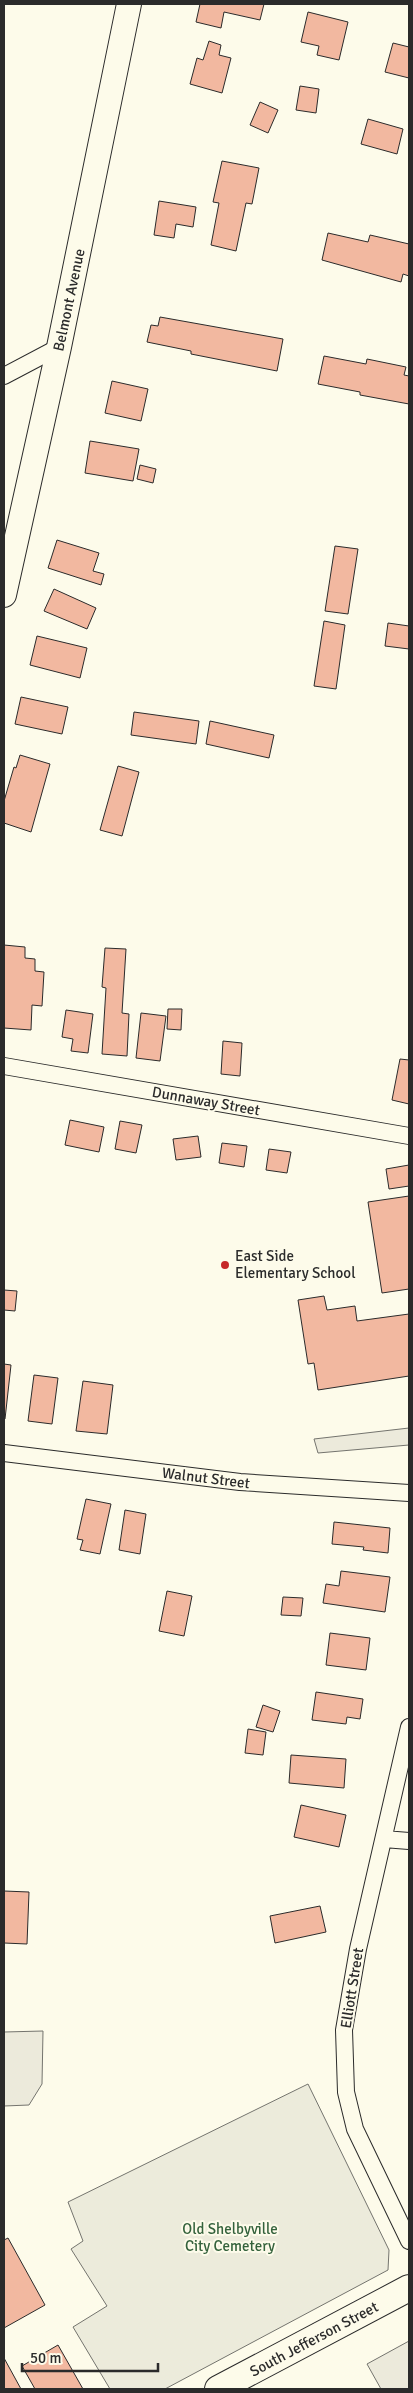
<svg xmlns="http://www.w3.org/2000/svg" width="413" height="2393" viewBox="0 0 413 2393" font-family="Signika,sans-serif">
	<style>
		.green { fill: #ecebdb; stroke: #74746e }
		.parking { fill: #eceadb; stroke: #74746e }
		.building { fill: #f2b8a0; stroke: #2b2b2b }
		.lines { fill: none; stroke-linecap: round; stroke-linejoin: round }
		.minor-casing { stroke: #2b2b2b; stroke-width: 18 }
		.secondary-casing { stroke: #2b2b2b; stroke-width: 26 }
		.primary-casing { stroke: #2b2b2b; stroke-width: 28 }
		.minor { stroke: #fdfbea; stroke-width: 16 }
		.secondary { stroke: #fdfbea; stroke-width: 24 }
		.primary { stroke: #fdfbea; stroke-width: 26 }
		.poi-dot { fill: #c62828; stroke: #fdfbea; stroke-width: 2 }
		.labels { text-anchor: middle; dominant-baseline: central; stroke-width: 4; stroke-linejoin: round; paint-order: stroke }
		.street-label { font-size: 15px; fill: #2b2b2b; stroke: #fdfbea }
		.poi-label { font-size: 15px; fill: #2b2b2b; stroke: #fdfbea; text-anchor: start }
		.park-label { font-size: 15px; fill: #34623c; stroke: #fdfbea }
	</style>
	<rect width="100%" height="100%" fill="#fdfbea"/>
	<!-- green -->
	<path class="green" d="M308 2084 389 2250 388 2270 165 2389H110L73 2327 107 2306 71 2249 83 2241 68 2202Z"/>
	<!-- parking -->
	<path class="parking" d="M409 1428V1445L318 1453 314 1439Z
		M43 2031 42 2084 29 2105 4 2106V2032Z
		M409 2341V2389H381L367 2364Z"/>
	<!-- building -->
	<path class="building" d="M200 4H264L260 20 224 12 221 28 196 22Z
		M308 12 348 22 339 60 317 55 319 46 301 42Z
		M209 41 221 45 219 55 231 58 222 93 190 84 197 58 203 60Z
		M393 43 409 47V78L385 72Z
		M300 86 319 89 316 113 296 110Z
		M260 102 278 110 268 133 250 125Z
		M368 119 403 129 397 154 361 144Z
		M222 161 259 168 252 204 246 203 236 251 211 245 219 203 213 202Z
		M159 201 196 207 193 227 176 224 174 238 154 235Z
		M328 233 368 242 370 235 409 244V276L403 274 401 282 322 260Z
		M160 317 283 339 277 371 191 354V351L147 342 151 325 158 326Z
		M324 356 366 364 367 359 406 367 404 375 409 376V404L360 395V392L318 384Z
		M112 381 148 389 141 421 105 413Z
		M90 441 139 449 133 481 85 473Z
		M140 465 156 469 153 483 137 479Z
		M57 540 99 553 93 571 104 574 101 585 48 568Z
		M335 546 358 549 348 614 325 611Z
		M54 589 96 608 87 629 44 611Z
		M324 621 345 625 336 689 314 686Z
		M388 623 409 626V649L385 646Z
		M37 636 87 648 80 678 30 665Z
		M21 697 68 707 62 734 15 724Z
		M134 712 199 721 196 744 131 735Z
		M210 721 274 735 269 758 206 744Z
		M20 755 50 764 31 832 4 823V801L14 767 16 768Z
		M118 766 139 772 122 836 100 830Z
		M4 945 25 947V958L35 959V971L44 972 42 1006 32 1005 31 1030 4 1028Z
		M105 948 126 949 122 1013 129 1014 127 1056 102 1054 106 988 102 987Z
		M168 1009H182L181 1030 167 1029Z
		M66 1010 93 1014 88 1053 71 1051 73 1039 62 1037Z
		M141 1013 166 1016 160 1061 136 1058Z
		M223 1041 242 1043 240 1076 221 1074Z
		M400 1059 409 1060V1104L392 1100Z
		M70 1120 104 1127 99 1152 65 1145Z
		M120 1121 142 1125 136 1153 115 1149Z
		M198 1136 201 1157 176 1160 173 1139Z
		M222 1143 247 1146 244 1167 219 1163Z
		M269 1149 291 1152 287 1173 266 1170Z
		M409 1165V1186L389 1189 386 1169Z
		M409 1196V1289L382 1293 368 1202Z
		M4 1290 17 1291 15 1311 4 1310Z
		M324 1296 327 1310 355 1306 357 1321 409 1314V1376L318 1390 314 1363 308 1364 298 1300Z
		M4 1364 11 1365 5 1419 4 1418Z
		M34 1375 58 1378 52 1424 28 1421Z
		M83 1381 113 1385 107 1434 76 1431Z
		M86 1499 111 1504 100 1554 80 1550 83 1540 77 1539Z
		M125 1510 146 1514 140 1554 119 1550Z
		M334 1522 390 1528 388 1553 363 1550 364 1547 332 1544Z
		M341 1571 390 1577 385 1612 323 1603 326 1584 339 1586Z
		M167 1591 192 1596 184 1636 159 1631Z
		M283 1597 303 1598 301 1616 281 1615Z
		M330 1633 370 1638 366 1670 326 1665Z
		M316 1692 363 1699 360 1719 347 1717 346 1724 312 1720Z
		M263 1705 280 1711 273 1732 256 1727Z
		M248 1729 266 1732 263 1755 245 1753Z
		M291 1755 346 1759 344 1788 289 1783Z
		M301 1805 346 1815 339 1847 294 1837Z
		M4 1891 29 1892 27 1944 4 1943Z
		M320 1906 326 1932 275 1943 270 1916Z
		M8 2238 45 2305 4 2328V2240Z
		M58 2345 83 2389H35L22 2366Z
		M4 2358 21 2389H4Z"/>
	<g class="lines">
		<!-- minor casing -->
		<g class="minor-casing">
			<path id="minor" d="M4 376 59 347
				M4 1066 409 1136
				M4 1453 240 1482 409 1493
				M409 1727 358 1949 344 2030 346 2092 355 2129 409 2241
				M384 1839 409 1841"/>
		</g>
		<!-- secondary casing -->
		<g class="secondary-casing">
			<path id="secondary" d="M4 595 59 347 129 4"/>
		</g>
		<!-- primary casing -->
		<g class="primary-casing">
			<path id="primary" d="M218 2389 409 2288"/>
		</g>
		<!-- minor -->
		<use href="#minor" class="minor"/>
		<!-- secondary -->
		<use href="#secondary" class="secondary"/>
		<!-- primary -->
		<use href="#primary" class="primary"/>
	</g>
	<!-- markers -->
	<circle class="poi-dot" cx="225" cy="1265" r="5"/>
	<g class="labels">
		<!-- street labels -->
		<g class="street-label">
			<text transform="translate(69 300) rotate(-78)">Belmont Avenue</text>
			<text transform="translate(206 1101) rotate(10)">Dunnaway Street</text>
			<text transform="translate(206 1478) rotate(7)">Walnut Street</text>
			<text transform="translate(352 1988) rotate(-81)">Elliott Street</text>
			<text transform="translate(314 2339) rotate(-28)">South Jefferson Street</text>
		</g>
		<!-- poi labels -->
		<g class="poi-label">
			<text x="235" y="1256">East Side<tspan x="235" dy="17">Elementary School</tspan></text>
		</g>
		<!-- park labels -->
		<g class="park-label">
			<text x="230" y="2229">Old Shelbyville<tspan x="230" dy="17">City Cemetery</tspan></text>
		</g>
	</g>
	<!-- border -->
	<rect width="413" height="2393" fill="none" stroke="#2b2b2b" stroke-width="10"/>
	<!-- scale -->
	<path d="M22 2363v8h136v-8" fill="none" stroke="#2b2b2b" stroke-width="2.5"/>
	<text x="30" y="2363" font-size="15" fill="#2b2b2b" stroke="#fdfbea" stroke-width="4" paint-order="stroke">50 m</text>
</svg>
